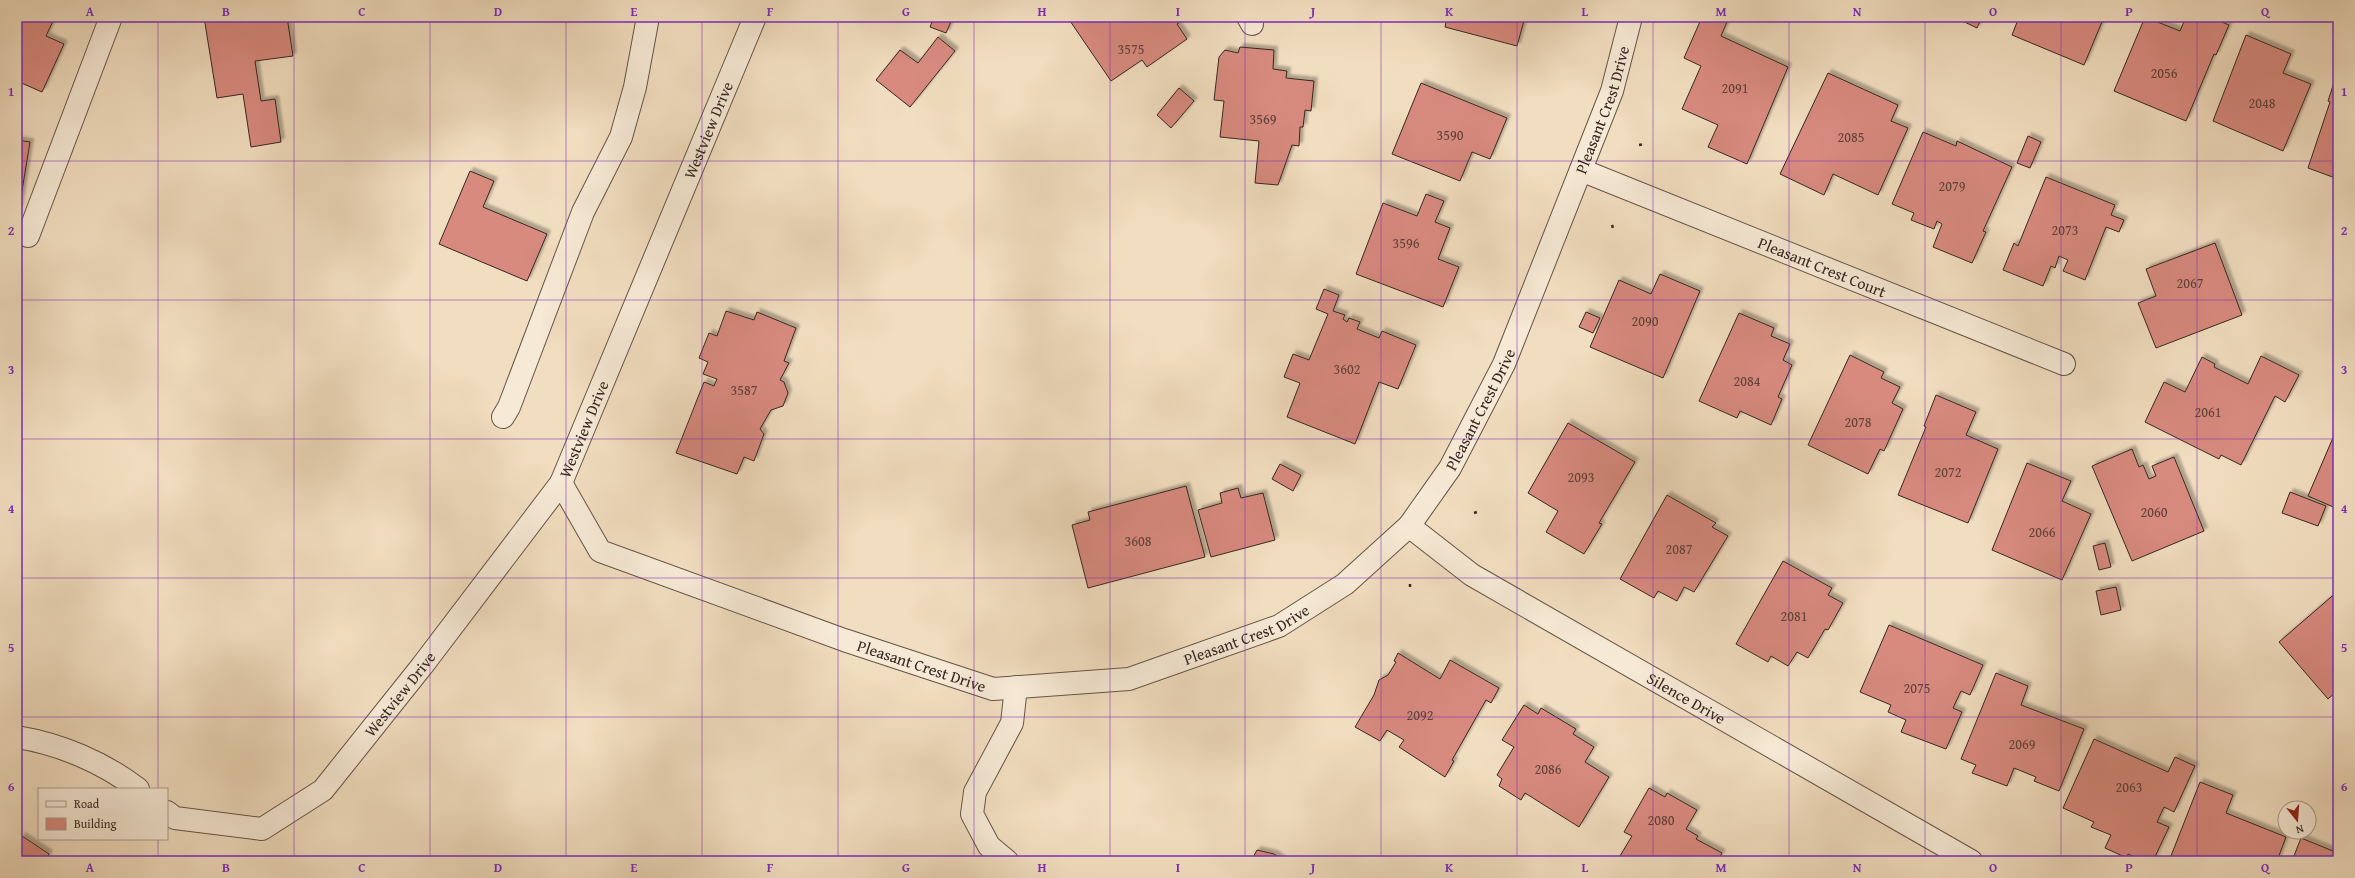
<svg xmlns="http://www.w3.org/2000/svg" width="2355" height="878" viewBox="0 0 2355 878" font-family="'Gentium Book Plus',serif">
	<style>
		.building { fill: #d88a7f; stroke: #362721; filter: url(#shadow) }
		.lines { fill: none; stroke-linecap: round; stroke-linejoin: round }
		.minor-casing { stroke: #655448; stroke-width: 24 }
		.path { stroke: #362721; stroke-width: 2.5; stroke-dasharray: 3 2; stroke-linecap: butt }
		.minor { stroke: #f6e9d5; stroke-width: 22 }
		.grid { fill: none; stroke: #7b2cbf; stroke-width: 1; stroke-opacity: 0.55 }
		.labels { text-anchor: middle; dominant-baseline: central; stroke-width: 3.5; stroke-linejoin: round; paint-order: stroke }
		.number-label { font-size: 14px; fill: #5e4038 }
		.street-label { font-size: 16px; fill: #362721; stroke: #f6e9d5 }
		.neatline { fill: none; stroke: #7b2cbf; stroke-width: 1.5 }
		.grid-label { font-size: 13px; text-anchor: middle; font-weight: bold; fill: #7b2cbf }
	</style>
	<defs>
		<filter id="shadow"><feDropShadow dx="3.5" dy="-3.5" stdDeviation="1" flood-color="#0004"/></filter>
	</defs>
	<rect width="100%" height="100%" fill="#f1ddbf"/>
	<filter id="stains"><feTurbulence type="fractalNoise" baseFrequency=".005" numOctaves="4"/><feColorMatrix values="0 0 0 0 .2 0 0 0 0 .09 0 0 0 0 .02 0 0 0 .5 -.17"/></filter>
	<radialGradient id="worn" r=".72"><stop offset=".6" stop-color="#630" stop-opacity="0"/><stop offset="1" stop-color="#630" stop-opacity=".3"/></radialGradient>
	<!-- building -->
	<path class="building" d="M17 17H55L46 36 64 44 42 92 17 81Z
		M204 17H287L293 56 255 61 261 101 275 99 281 142 251 147 243 94 217 98Z
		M934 17H953L946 33 930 27Z
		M1070 17H1179L1181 21 1177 24 1187 39 1147 67 1142 60 1111 81 1068 18Z
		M1447 17H1525L1517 46 1445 27Z
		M1702 17H1729L1721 36 1788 67 1747 164 1708 147 1718 125 1682 109 1701 66 1684 58Z
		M1954 17H1982L1977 28Z
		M2019 17H2104L2084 65 2012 35Z
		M2145 17 2180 31 2186 17H2210L2229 25 2216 55 2214 54 2186 121 2114 91Z
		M2246 35 2291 54 2283 73 2311 84 2283 151 2213 121Z
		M938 37 955 51 910 107 876 80 900 50 918 63Z
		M1240 47 1274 50 1273 69 1287 71 1286 78 1314 81 1311 111 1305 110 1303 127H1300L1299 146 1292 145 1278 185 1255 183 1259 141 1220 137 1224 101 1214 100 1219 57 1225 50 1238 53Z
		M2338 70V179L2308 168 2330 102 2328 101Z
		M1828 73 1898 105 1891 121 1908 128 1878 195 1833 174 1824 195 1780 174Z
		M1421 83 1507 118 1490 159 1472 152 1460 181 1392 154Z
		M1179 88 1194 101 1171 128 1157 115Z
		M1923 132 1956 146 1957 141 2012 167 1983 231 1986 232 1972 263 1933 247 1942 224 1937 221 1934 229 1911 220 1914 213 1892 204Z
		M2028 136 2041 142 2030 168 2017 163Z
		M17 140 30 142 19 209H17Z
		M470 171 494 181 483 207 547 234 527 281 439 244Z
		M2046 177 2115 205 2111 215 2124 220 2119 232 2106 227 2085 280 2063 271 2068 260 2059 256 2055 268 2051 266 2043 286 2003 270 2014 243 2018 246Z
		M1426 194 1444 201 1435 222 1450 228 1438 259 1459 267 1443 307 1356 274 1383 203 1417 216Z
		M2215 243 2242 315 2156 348 2138 303 2156 296 2146 269Z
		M1660 274 1700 291 1663 378 1590 347 1619 280 1651 294Z
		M1324 289 1339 295 1333 311 1345 315 1343 319 1347 322 1349 318 1360 322 1357 329 1379 338 1382 331 1416 345 1398 389 1379 382 1355 444 1287 417 1300 383 1284 377 1293 354 1309 360 1328 314 1316 309Z
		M726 311 754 320 757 312 796 328 784 361 789 363 780 380 784 382 788 393 783 406 771 410 760 429 764 434 754 461 744 457 737 474 676 453 704 382 714 386 717 379 703 374 708 362 699 358 709 333 717 336Z
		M1586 312 1600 318 1593 333 1579 327Z
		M1739 313 1774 328 1771 336 1790 344 1783 360 1792 365 1778 397 1782 399 1771 425 1740 411 1737 418 1699 401Z
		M1850 355 1884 372 1881 378 1900 387 1892 403 1903 409 1884 451 1880 449 1868 474 1808 445Z
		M2261 356 2299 375 2285 402 2275 396 2241 465 2221 455 2219 459 2145 422 2164 382 2185 392 2202 357 2215 364 2214 367 2248 384Z
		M1936 395 1976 412 1966 435 1998 449 1968 523 1898 495 1926 427 1924 426Z
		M1568 423 1635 462 1599 523 1602 524 1584 554 1546 532 1558 511 1528 493Z
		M2338 426V509L2308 496Z
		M2132 449 2139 467 2143 465 2149 479 2156 476 2152 466 2174 457 2204 531 2132 561 2092 466Z
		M2027 463 2071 481 2062 501 2091 514 2062 580 1992 550Z
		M1280 464 1301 475 1293 491 1272 479Z
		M1186 486 1205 557 1088 588 1072 525 1090 520 1088 512Z
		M1238 488 1241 498 1263 493 1275 540 1211 557 1198 510 1222 503 1220 493Z
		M2290 492 2326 506 2318 526 2282 513Z
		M1667 495 1716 523 1712 527 1728 536 1694 592 1684 587 1677 601 1658 591 1654 598 1620 579Z
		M2105 543 2111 567 2099 570 2093 546Z
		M1783 561 1832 588 1828 595 1843 603 1828 630 1825 629 1808 658 1797 652 1788 666 1771 656 1768 662 1736 644Z
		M2116 587 2121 610 2101 615 2096 591Z
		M2338 591V690L2328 699 2279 642Z
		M1889 625 1983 665 1970 695 1961 691 1953 708 1962 712 1946 749 1901 732 1906 720 1888 712 1891 705 1860 692Z
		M1398 653 1440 679 1450 660 1499 688 1491 703 1486 700 1452 760 1454 761 1445 777 1399 747 1404 740 1387 730 1380 741 1355 727 1374 695 1379 680 1388 675 1396 662 1394 661Z
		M1996 673 2028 686 2021 705 2084 729 2059 791 2034 781 2036 777 2014 768 2007 786 1972 773 1976 765 1961 759Z
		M1524 705 1538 714 1541 708 1576 729 1573 734 1594 747 1585 762 1609 777 1579 827 1525 793 1521 800 1499 786 1502 779 1497 775 1514 747 1502 740Z
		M2094 739 2168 772 2175 757 2195 766 2174 812 2164 807 2157 822 2169 827 2153 861H2143L2128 854 2127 858 2105 848 2111 835 2091 827 2094 822 2063 808Z
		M2200 782 2233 795 2226 813 2286 837 2277 861H2169Z
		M1649 788 1665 797 1667 793 1697 810 1686 829 1698 836 1696 839 1722 853 1717 861H1617L1632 836 1624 832Z
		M22 836 49 854 45 861H17V845Z
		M2301 838 2338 853V861H2292Z
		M1257 850 1274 854 1284 861H1251Z"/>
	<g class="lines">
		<!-- minor casing -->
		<g class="minor-casing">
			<g id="minor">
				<path d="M1248 17 1252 24"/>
				<path id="s1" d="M1581 170 2064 364"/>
				<path d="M28 236 111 17"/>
				<path d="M503 417 509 407 583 212 621 137 635 87 648 17"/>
				<path id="s2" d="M561 483 600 551 844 640 993 689 1129 679 1279 626 1345 584 1409 526 1450 468 1504 364 1612 91 1631 17"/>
				<path id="s3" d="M1409 526 1472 575 1971 861"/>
				<path d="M17 737C60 744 103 762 138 789"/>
				<path id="s4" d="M167 812 175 818 262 829 323 790 422 666 561 483 755 17"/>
				<path d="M1007 861 989 846 972 814 975 792 1012 723 1016 687"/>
			</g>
		</g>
		<!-- path -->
		<path class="path" d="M1639 145 1644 144
			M1612 225 1613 228
			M1474 513 1477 512
			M1410 584V589"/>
		<!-- minor -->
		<use href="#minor" class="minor"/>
	</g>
	<!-- grid -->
	<path class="grid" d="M158 17V789M294 17V861M430 17V861M566 17V861M702 17V861M838 17V861M974 17V861M1110 17V861M1245 17V861M1381 17V861M1517 17V861M1653 17V861M1789 17V861M1925 17V861M2061 17V861M2197 17V861M17 161H2338M17 300H2338M17 439H2338M17 578H2338M17 717H2338M158 839V861"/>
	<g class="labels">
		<!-- number labels -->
		<g class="number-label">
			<text x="1131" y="49">3575</text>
			<text x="2164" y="73">2056</text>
			<text x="1735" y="88">2091</text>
			<text x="2262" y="103">2048</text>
			<text x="1263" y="119">3569</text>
			<text x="1450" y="135">3590</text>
			<text x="1851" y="137">2085</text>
			<text x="1952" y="186">2079</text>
			<text x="2065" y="230">2073</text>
			<text x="1406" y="243">3596</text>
			<text x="2190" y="283">2067</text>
			<text x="1645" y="321">2090</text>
			<text x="1347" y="369">3602</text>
			<text x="1747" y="381">2084</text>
			<text x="744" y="390">3587</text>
			<text x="2208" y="412">2061</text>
			<text x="1858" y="422">2078</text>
			<text x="1948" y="472">2072</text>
			<text x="1581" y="477">2093</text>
			<text x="2154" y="512">2060</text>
			<text x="2042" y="532">2066</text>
			<text x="1138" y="541">3608</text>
			<text x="1679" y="549">2087</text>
			<text x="1794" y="616">2081</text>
			<text x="1917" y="688">2075</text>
			<text x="1420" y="715">2092</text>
			<text x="2022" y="744">2069</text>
			<text x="1548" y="769">2086</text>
			<text x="2129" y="787">2063</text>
			<text x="1661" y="820">2080</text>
		</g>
		<!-- street labels -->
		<g class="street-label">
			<text stroke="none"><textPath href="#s2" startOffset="1416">Pleasant Crest Drive</textPath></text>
			<text stroke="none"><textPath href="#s4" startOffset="941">Westview Drive</textPath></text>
			<text stroke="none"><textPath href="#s1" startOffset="260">Pleasant Crest Court</textPath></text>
			<text stroke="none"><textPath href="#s2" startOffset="1092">Pleasant Crest Drive</textPath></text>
			<text stroke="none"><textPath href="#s4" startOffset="617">Westview Drive</textPath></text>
			<text stroke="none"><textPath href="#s2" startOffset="757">Pleasant Crest Drive</textPath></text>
			<text stroke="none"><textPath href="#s2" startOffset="420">Pleasant Crest Drive</textPath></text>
			<text stroke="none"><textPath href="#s4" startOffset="293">Westview Drive</textPath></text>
			<text stroke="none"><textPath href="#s3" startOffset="327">Silence Drive</textPath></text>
		</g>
	</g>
	<!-- margin -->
	<rect width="2355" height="878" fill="none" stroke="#f1ddbf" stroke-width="44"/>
	<!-- legend -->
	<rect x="38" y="788" width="130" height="52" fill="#f6e9d5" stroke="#a99b8d"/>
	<rect x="46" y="801" width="20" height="6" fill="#f6e9d5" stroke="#a99b8d"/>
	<text x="74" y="808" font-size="12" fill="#362721">Road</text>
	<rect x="46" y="818" width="20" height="12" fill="#d88a7f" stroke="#a99b8d"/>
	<text x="74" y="828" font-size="12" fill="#362721">Building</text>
	<!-- north arrow -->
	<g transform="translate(2297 820) rotate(163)"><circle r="19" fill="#f6e9d5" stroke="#a99b8d"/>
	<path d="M0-3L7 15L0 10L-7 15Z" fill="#8f2418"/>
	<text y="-6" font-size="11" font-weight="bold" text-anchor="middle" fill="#362721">N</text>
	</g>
	<rect x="22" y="22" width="2311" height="834" class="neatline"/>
	<g class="grid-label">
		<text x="90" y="16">A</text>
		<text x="226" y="16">B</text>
		<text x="362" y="16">C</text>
		<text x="498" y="16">D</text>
		<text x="634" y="16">E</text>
		<text x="770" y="16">F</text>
		<text x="906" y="16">G</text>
		<text x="1042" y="16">H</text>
		<text x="1178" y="16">I</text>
		<text x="1313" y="16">J</text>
		<text x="1449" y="16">K</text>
		<text x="1585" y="16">L</text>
		<text x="1721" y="16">M</text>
		<text x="1857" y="16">N</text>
		<text x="1993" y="16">O</text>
		<text x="2129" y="16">P</text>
		<text x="2265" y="16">Q</text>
		<text x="11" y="96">1</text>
		<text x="2344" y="96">1</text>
		<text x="11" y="235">2</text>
		<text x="2344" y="235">2</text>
		<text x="11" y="374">3</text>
		<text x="2344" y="374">3</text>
		<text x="11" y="513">4</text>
		<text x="2344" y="513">4</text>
		<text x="11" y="652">5</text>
		<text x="2344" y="652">5</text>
		<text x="11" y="791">6</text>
		<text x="2344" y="791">6</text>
		<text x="90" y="872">A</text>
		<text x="226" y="872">B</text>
		<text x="362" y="872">C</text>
		<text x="498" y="872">D</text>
		<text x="634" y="872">E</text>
		<text x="770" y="872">F</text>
		<text x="906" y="872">G</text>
		<text x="1042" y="872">H</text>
		<text x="1178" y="872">I</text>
		<text x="1313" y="872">J</text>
		<text x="1449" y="872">K</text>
		<text x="1585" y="872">L</text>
		<text x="1721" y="872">M</text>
		<text x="1857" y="872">N</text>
		<text x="1993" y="872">O</text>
		<text x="2129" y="872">P</text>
		<text x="2265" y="872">Q</text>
	</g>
	<rect width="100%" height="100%" filter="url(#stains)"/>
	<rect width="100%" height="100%" fill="url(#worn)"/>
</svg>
